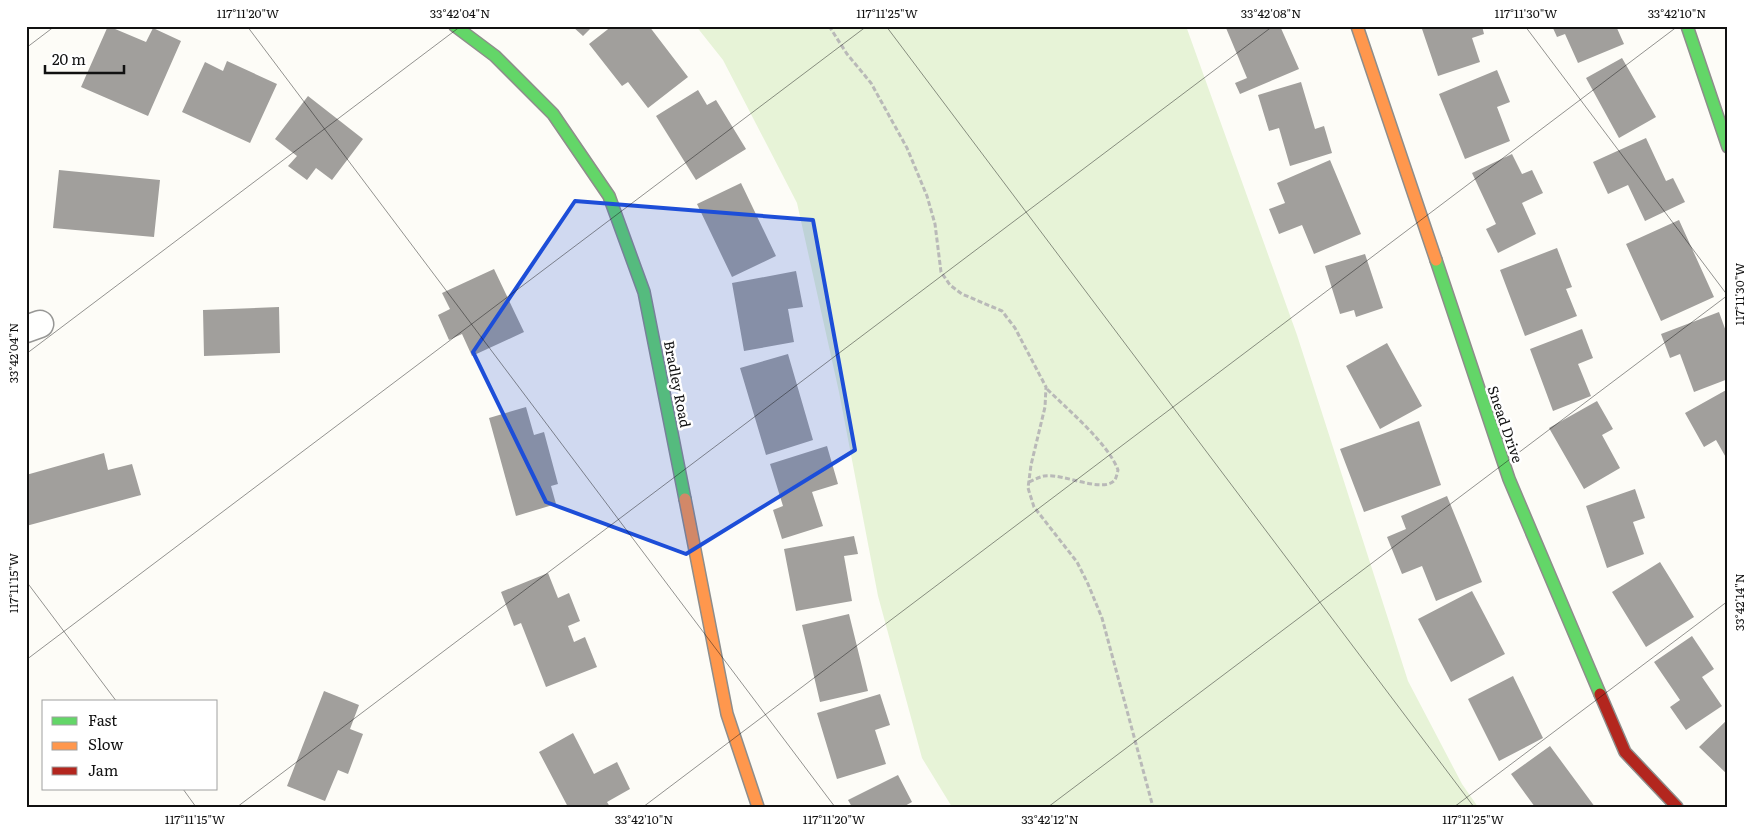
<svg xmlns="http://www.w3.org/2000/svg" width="1754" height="833" viewBox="0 0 1754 833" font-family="Literata,serif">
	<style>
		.green { fill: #e7f3d7 }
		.building { fill: #a19f9c }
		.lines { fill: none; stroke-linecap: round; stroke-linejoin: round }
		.street-casing { stroke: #979795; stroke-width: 29 }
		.fast-casing { stroke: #8e8d8b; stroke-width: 14 }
		.slow-casing { stroke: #8e8d8b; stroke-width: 14 }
		.jam-casing { stroke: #8e8d8b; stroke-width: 14 }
		.path { stroke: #b9b9b8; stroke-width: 3; stroke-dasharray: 5 2.5; stroke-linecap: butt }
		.street { stroke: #fffffe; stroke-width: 26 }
		.fast { stroke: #63d668; stroke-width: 11 }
		.slow { stroke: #ff974d; stroke-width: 11 }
		.jam { stroke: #b3261e; stroke-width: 11 }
		.marked { fill: #1d4ed8; fill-opacity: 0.2; stroke: #1d4ed8; stroke-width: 4; stroke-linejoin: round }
		.ticks { fill: none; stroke: #111; stroke-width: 1; stroke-opacity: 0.45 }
		.labels { text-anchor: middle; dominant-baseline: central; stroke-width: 5; stroke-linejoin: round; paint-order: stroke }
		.street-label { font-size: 14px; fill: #111; stroke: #fff }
		.neatline { fill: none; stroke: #111; stroke-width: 2 }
		.ticks-label { font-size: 12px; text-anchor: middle; fill: #111 }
	</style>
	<rect width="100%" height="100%" fill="#fdfcf7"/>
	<!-- green -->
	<path class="green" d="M696 26H1186L1297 335 1408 681 1462 784 1478 807H952L922 758 878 596 839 392 797 203 723 60Z"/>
	<!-- building -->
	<path class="building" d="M108 26 146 42 153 28 181 41 148 116 81 87Z
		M572 26H593L583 36Z
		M612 26H649L688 77 648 108 628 82 622 86 589 44Z
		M1229 26H1280L1299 69 1240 94 1235 83 1247 78 1226 28Z
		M1421 26H1482L1484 34 1472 38 1480 62 1438 76Z
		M1552 26H1616L1624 44 1578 63 1565 34 1557 37Z
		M1622 58 1656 117 1619 138 1586 78Z
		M227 61 277 84 250 143 182 112 205 62 223 71Z
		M1497 70 1510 102 1497 107 1510 141 1465 159 1439 94Z
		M1301 82 1315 129 1324 126 1332 153 1290 166 1279 128 1269 131 1258 95Z
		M698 90 707 105 716 100 746 149 696 180 656 116Z
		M308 96 363 139 332 180 316 168 307 180 288 166 297 156 275 139Z
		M1646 138 1666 181 1673 178 1685 202 1645 221 1628 185 1608 194 1593 162Z
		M1512 154 1522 174 1532 170 1543 193 1522 203 1536 234 1498 253 1486 229 1496 224 1472 173Z
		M1330 160 1361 234 1314 254 1302 225 1279 234 1269 209 1285 203 1277 183Z
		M59 170 160 180 154 237 53 228Z
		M741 183 776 256 732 277 697 204Z
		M1679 220 1714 297 1661 321 1626 244Z
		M1557 248 1572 287 1566 289 1577 316 1525 336 1500 270Z
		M1365 254 1383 308 1356 317 1354 310 1340 314 1325 266Z
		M494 269 524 332 472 356 462 334 449 340 438 315 450 309 442 293Z
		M796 271 803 307 788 309 794 342 744 351 732 283Z
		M279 307 280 353 204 356 203 310Z
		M1719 312 1728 337V379L1694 392 1680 354 1670 358 1661 334Z
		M1582 329 1593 358 1578 364 1591 396 1553 411 1530 349Z
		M1387 343 1422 406 1380 429 1346 366Z
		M788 354 813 440 766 455 740 368Z
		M1728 389V461L1716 440 1704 447 1685 413Z
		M1597 401 1613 429 1602 435 1620 468 1584 489 1549 428Z
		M526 407 534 435 544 432 558 484 551 486 556 504 516 516 489 418Z
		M1419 421 1441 485 1364 512 1340 449Z
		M827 446 838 484 812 492 823 526 782 539 773 510 783 506 770 464Z
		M104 453 108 470 132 464 141 495 26 526V475Z
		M1635 489 1645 518 1633 522 1644 554 1607 568 1586 506Z
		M1447 496 1482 582 1436 601 1422 566 1402 574 1387 537 1406 529 1401 516Z
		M854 536 858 554 844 556 852 601 796 611 784 549Z
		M1660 562 1694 617 1646 647 1612 592Z
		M548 573 558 598 569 593 580 621 568 626 574 642 585 637 597 667 546 687 521 623 514 626 501 592Z
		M1472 591 1505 654 1451 682 1418 619Z
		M849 614 868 691 820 702 802 625Z
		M1692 636 1714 669 1702 677 1722 706 1686 730 1670 707 1680 700 1654 662Z
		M1513 676 1543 738 1499 761 1468 699Z
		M324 691 359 705 350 729 363 734 348 774 338 770 325 801 287 786Z
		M880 694 890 725 875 730 886 764 837 779 817 713Z
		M1728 719V775L1699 747Z
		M573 733 594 774 617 762 630 789 607 802 610 807H568L539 752Z
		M1550 746 1595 807H1535L1511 774Z
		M898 775 912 802 903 807H852L848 800Z"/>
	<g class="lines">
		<!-- street casing -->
		<g class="street-casing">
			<path id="street" d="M26 329 40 324"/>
		</g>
		<!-- fast casing -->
		<g class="fast-casing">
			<path id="fast" d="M455 26 495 56 553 114 609 196 644 292 685 499
				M1687 26 1728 147
				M1436 260 1509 479 1600 694"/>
		</g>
		<!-- slow casing -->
		<g class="slow-casing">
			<path id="slow" d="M1357 26 1436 260
				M685 499 727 714 758 807"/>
		</g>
		<!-- jam casing -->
		<g class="jam-casing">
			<path id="jam" d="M1600 694 1625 752 1677 807"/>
		</g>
		<!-- path -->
		<path class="path" d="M829 26 847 54 871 83 907 148 927 196 935 224 941 272 950 285 962 294 1002 311 1015 328 1046 387 1045 407 1031 465 1028 488 1034 507 1077 562 1088 584 1102 618 1153 807
			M1029 482C1034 480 1039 477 1044 476 1063 473 1101 493 1114 481 1116 479 1117 474 1118 470 1108 443 1067 409 1046 388"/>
		<!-- street -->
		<use href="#street" class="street"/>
		<!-- fast -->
		<use href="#fast" class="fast"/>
		<!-- slow -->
		<use href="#slow" class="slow"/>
		<!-- jam -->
		<use href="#jam" class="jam"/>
	</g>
	<!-- marked area -->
	<path class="marked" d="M575 201 813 220 855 450 686 554 546 502 473 352Z"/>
	<!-- ticks -->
	<path class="ticks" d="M247 26 835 807M886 26 1474 807M1525 26 1728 296M26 48 55 26M26 354 461 26M26 581 117 702M26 660 867 26M183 789 196 807M237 807 1273 26M643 807 1678 26M1048 807 1728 295M1454 807 1728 601"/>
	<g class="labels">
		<!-- street labels -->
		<g class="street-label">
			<text transform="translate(678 384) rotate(79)">Bradley Road</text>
			<text transform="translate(1506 424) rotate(71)">Snead Drive</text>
		</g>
	</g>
	<!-- border -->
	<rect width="1754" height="833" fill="none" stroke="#ffffff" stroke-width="55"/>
	<!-- legend -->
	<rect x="42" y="700" width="175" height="90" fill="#ffffff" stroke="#a0a0a0"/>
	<rect x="52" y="717" width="25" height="8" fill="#63d668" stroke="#a0a0a0"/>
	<text x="88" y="726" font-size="15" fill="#111111">Fast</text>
	<rect x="52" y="742" width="25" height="8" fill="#ff974d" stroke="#a0a0a0"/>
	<text x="88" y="750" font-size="15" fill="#111111">Slow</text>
	<rect x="52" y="767" width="25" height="8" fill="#b3261e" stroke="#a0a0a0"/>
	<text x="88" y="776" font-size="15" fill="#111111">Jam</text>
	<!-- scale -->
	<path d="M45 65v8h79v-8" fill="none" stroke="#111111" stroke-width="2.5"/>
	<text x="52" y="65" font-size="15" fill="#111111" stroke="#ffffff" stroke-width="4" paint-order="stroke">20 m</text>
	<rect x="28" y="28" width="1698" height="778" class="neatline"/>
	<g class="ticks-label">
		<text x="248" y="18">117°11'20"W</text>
		<text x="460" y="18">33°42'04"N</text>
		<text x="887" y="18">117°11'25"W</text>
		<text x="1271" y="18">33°42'08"N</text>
		<text x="1526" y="18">117°11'30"W</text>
		<text x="1677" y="18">33°42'10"N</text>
		<text transform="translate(1740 294) rotate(-90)" y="4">117°11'30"W</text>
		<text transform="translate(14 353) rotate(-90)" y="4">33°42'04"N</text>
		<text transform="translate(14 583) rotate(-90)" y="4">117°11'15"W</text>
		<text transform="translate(1740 602) rotate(-90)" y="4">33°42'14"N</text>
		<text x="195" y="824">117°11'15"W</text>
		<text x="644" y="824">33°42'10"N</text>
		<text x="834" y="824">117°11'20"W</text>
		<text x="1050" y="824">33°42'12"N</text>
		<text x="1473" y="824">117°11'25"W</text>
	</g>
</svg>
